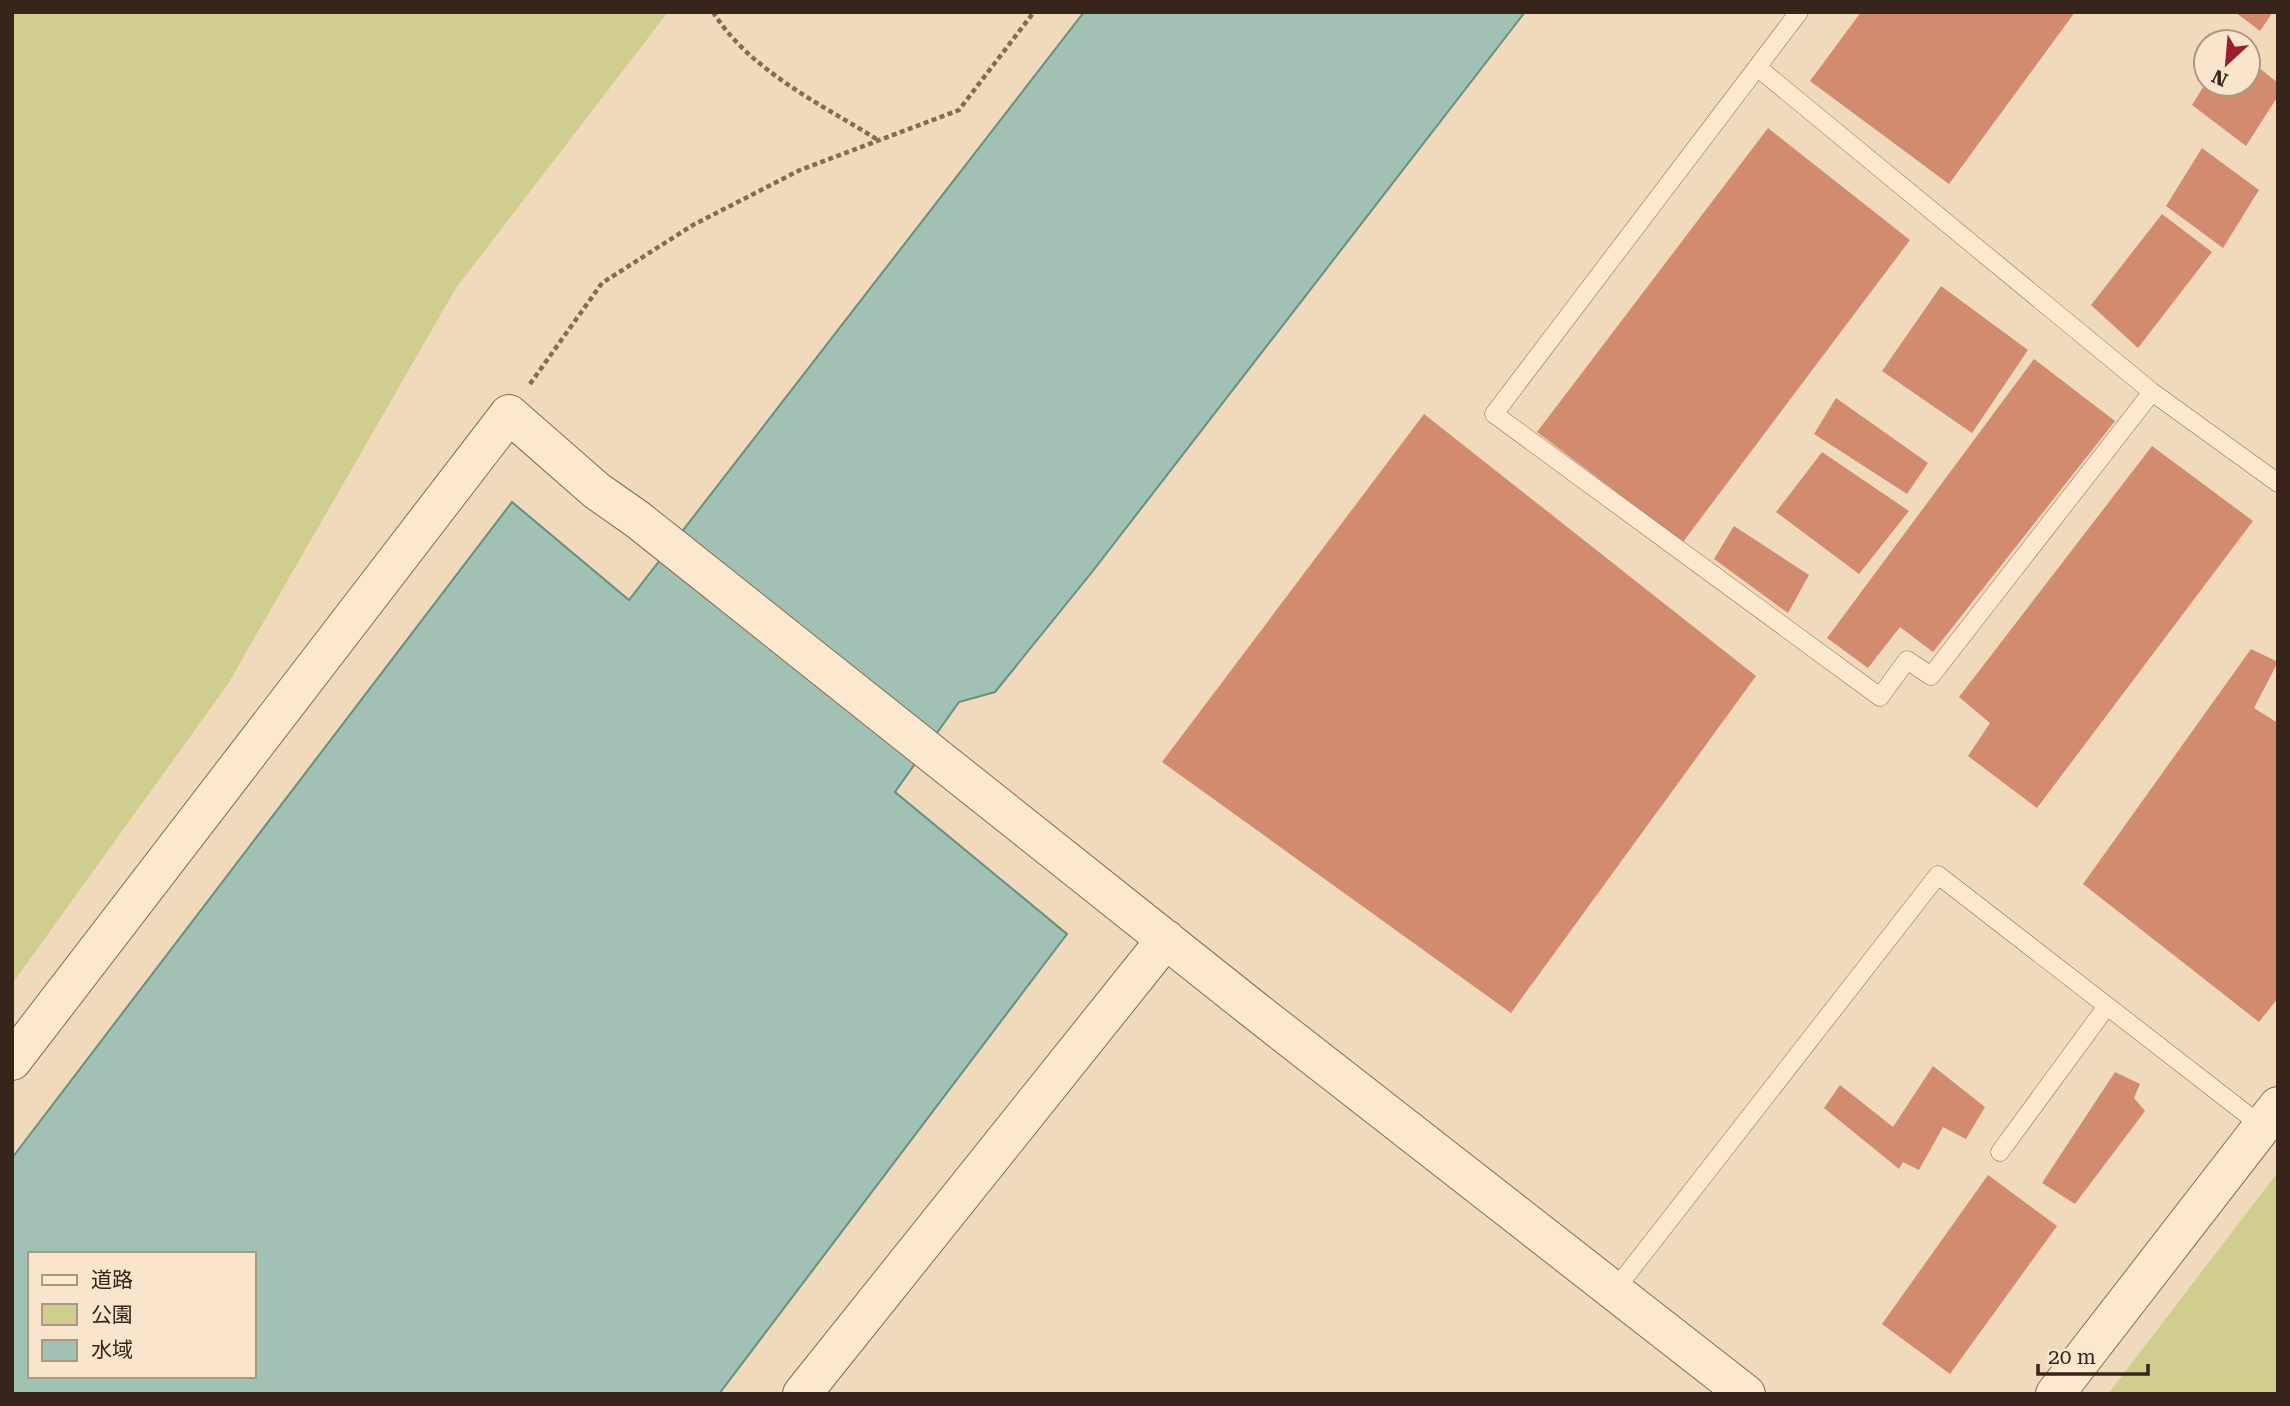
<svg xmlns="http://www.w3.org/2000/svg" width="2290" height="1406" viewBox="0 0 2290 1406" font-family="'Roboto Serif','Noto Sans JP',serif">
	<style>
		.green { fill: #cfce8f }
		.water { fill: #a0c1b3; stroke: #678f80; stroke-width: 2; fill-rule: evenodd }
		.building { fill: #d28b6e }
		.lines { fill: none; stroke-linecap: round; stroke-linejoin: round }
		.service-casing { stroke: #896954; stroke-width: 19 }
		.tertiary-casing { stroke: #896954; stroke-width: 40 }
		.path { stroke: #896954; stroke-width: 4.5; stroke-dasharray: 5 3.5; stroke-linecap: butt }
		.service { stroke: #fbe8cf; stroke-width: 18 }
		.tertiary { stroke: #fbe8cf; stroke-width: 38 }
	</style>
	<rect width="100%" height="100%" fill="#f1dabb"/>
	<!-- green -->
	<path class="green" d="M12 12H668L456 288 228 684 12 984Z
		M2278 1172V1394H2108Z"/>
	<!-- water -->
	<path class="water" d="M1084 12H1525L1092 572 995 692 959 702 895 792 1067 934 719 1394H12V1158L512 502 629 600ZM30 1254H254V1376H30Z"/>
	<!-- building -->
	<path class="building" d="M1861 12H2075L1949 184 1810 81Z
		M2235 12H2273L2260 31Z
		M2248 59 2278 83V96L2246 146 2192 105 2205 84H2248Z
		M1768 128 1910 240 1683 542 1537 432Z
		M2202 148 2259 190 2223 248 2166 206Z
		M2162 214 2212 252 2138 348 2091 305Z
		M1941 286 2028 350 1972 433 1882 371Z
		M2034 359 2115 421 1933 652 1900 627 1868 668 1827 638Z
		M1836 398 1928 463 1907 494 1814 434Z
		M1424 414 1756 676 1511 1013 1162 762Z
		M2152 446 2253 521 2037 808 1968 756 1990 723 1959 697Z
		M1822 452 1909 511 1859 574 1776 512Z
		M1734 526 1809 575 1788 613 1714 559Z
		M2251 649 2278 662 2254 708 2278 723V998L2259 1022 2083 884Z
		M1933 1066 1985 1107 1966 1139 1943 1127 1919 1170 1903 1162 1899 1169 1824 1108 1840 1085 1893 1127Z
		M2115 1072 2140 1084 2134 1098 2145 1111 2075 1204 2042 1183Z
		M1988 1175 2057 1226 1950 1374 1882 1324Z"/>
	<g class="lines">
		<!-- service casing -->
		<g class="service-casing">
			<path id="service" d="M1799 12 1494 414 1880 697 1907 660 1931 676 2152 392
				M1757 67 2152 392 2278 483
				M2000 1152 2107 1006
				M1614 1291 1938 875 2262 1126"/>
		</g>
		<!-- tertiary casing -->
		<g class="tertiary-casing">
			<path id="tertiary" d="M12 1061 509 414 597 491 637 519 1253 1009 1746 1394
				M802 1394 1166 939
				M2055 1394 2278 1106"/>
		</g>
		<!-- path -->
		<path class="path" d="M713 12C750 71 821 104 878 140
			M530 384 602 283 693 225 800 170 959 110 1034 12"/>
		<!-- service -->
		<use href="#service" class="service"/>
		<!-- tertiary -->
		<use href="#tertiary" class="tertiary"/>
	</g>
	<!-- border -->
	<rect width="2290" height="1406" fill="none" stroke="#37241a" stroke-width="28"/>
	<!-- legend -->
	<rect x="28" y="1252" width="228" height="126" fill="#f8e5cb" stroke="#ab9884" stroke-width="2"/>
	<rect x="42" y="1275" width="35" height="10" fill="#fbe8cf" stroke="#ab9884" stroke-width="2"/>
	<text x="91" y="1287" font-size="21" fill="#37241a">道路</text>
	<rect x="42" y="1304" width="35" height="21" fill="#cfce8f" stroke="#ab9884" stroke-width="2"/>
	<text x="91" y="1322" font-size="21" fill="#37241a">公園</text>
	<rect x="42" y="1340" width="35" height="21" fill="#a0c1b3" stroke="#ab9884" stroke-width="2"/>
	<text x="91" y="1357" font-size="21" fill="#37241a">水域</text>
	<!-- north arrow -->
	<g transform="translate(2227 63) rotate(206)"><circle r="33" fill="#f8e5cb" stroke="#ab9884" stroke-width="2"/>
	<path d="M0-5L12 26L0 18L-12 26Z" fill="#9c1f30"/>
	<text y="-10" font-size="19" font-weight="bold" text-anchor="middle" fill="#37241a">N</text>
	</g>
	<!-- scale -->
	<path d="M2038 1364v10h110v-10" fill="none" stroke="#37241a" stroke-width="3.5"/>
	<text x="2048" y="1364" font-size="21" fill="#37241a" stroke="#f8e5cb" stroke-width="5" paint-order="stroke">20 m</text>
</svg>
